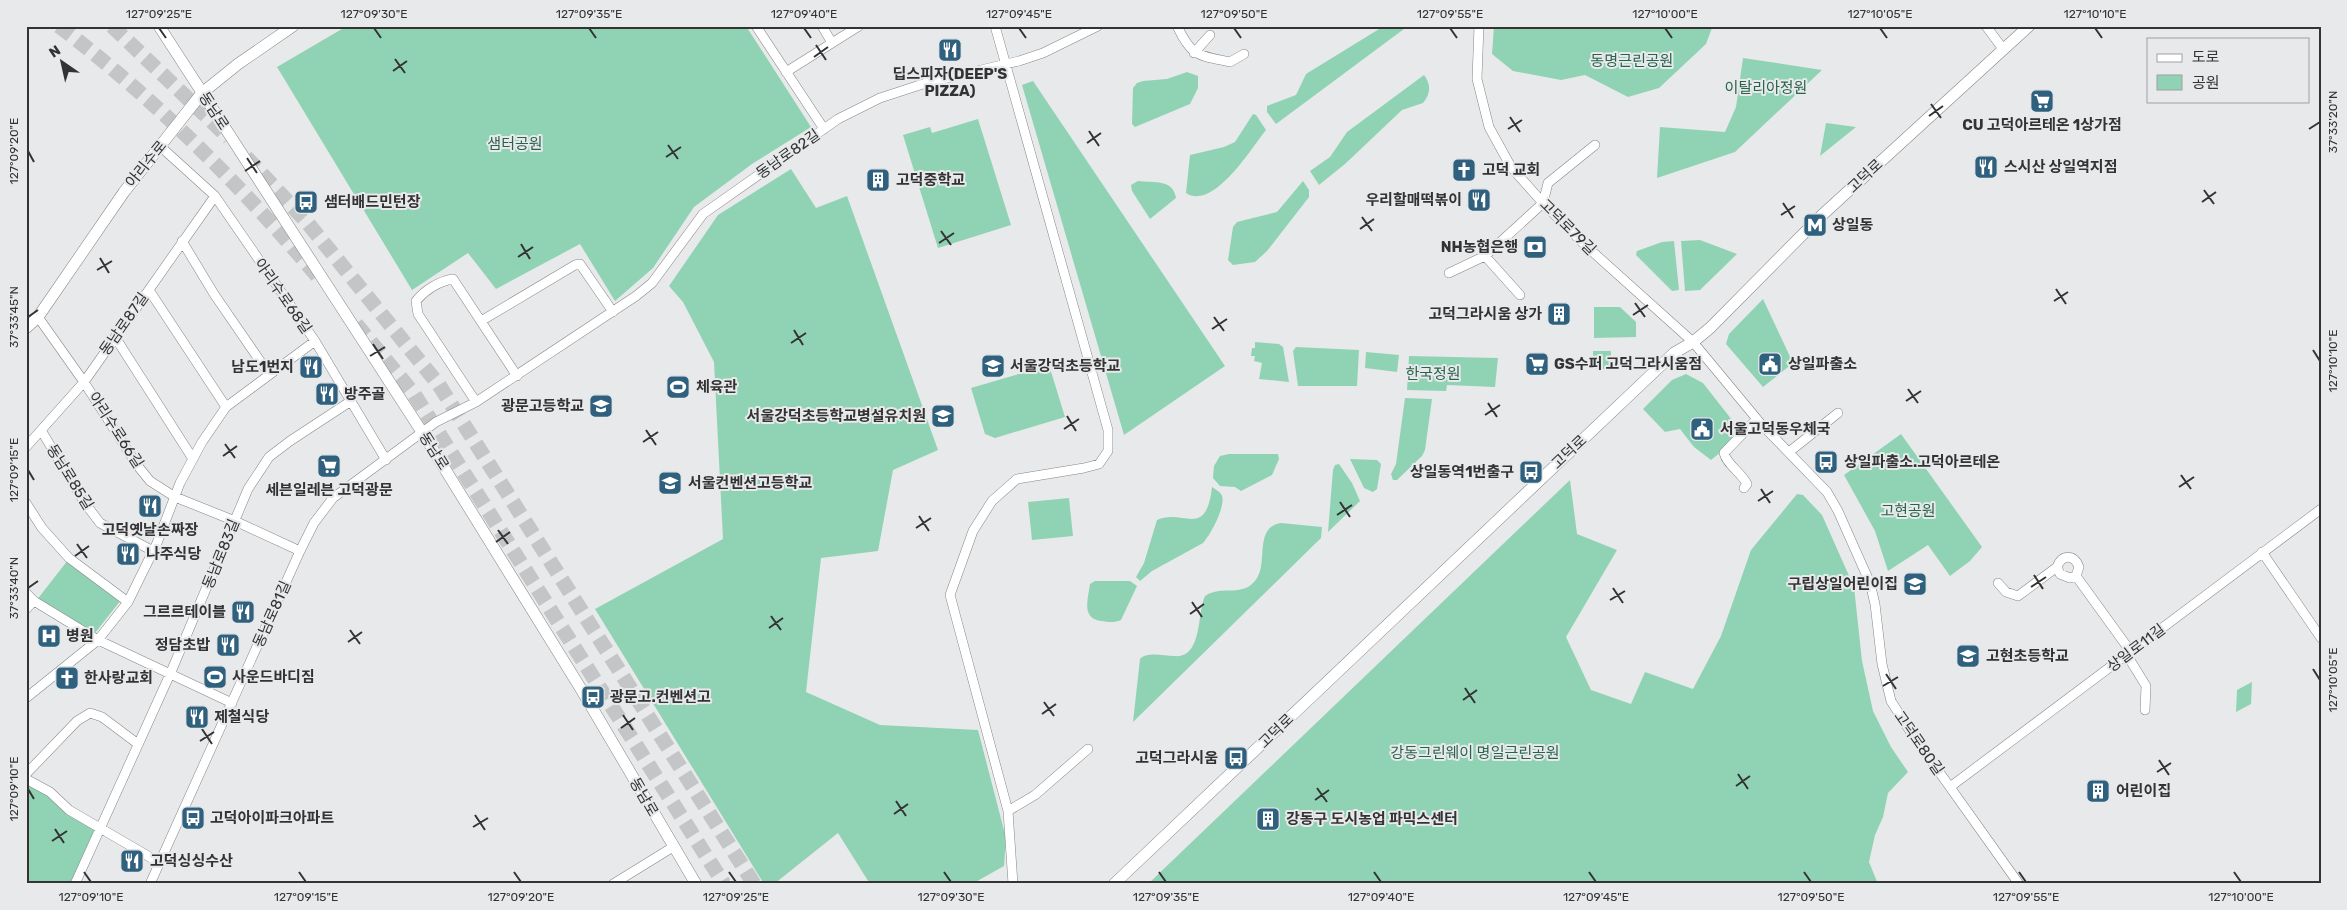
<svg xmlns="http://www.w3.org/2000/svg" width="2347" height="910" viewBox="0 0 2347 910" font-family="Rubik,'Noto Sans KR',sans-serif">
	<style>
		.green { fill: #90d3b4 }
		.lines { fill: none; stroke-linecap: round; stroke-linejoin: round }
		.motorway-tunnel { stroke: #c4c5c6; stroke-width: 15; stroke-dasharray: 15 8; stroke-linecap: butt }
		.minor-casing { stroke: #858688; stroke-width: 10 }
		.secondary-casing { stroke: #858688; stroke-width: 12 }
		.minor { stroke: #fff; stroke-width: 9 }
		.secondary { stroke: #fff; stroke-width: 11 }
		.ticks { fill: none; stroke: #333334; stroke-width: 2 }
		.labels { text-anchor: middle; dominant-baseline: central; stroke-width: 4; stroke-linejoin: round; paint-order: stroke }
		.park-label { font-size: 15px; fill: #28644c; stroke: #e8e9eb }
		.poi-label { font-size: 15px; font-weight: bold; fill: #333334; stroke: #e8e9eb; text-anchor: start }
		.street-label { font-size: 15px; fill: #333334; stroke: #e8e9eb }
		.neatline { fill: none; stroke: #333334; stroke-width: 2 }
		.ticks-label { font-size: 12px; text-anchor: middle; fill: #333334 }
	</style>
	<rect width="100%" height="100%" fill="#e8e9eb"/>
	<!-- green -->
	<path class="green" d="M347 26H746L811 127 752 164 694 207 653 268 615 301 580 244 496 289 468 253 412 290 277 67Z
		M1384 26H1408L1276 124 1267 112V106L1296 95 1306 74Z
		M1494 26H1711L1712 28 1706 44 1659 88 1628 97 1585 75 1561 80 1513 71 1492 54Z
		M1743 58 1822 70 1735 152 1657 178 1660 127 1725 132 1736 107Z
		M1187 72 1198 76V88L1190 104 1135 127 1132 124 1133 88 1137 83 1143 81 1167 79Z
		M1424 75C1431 84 1431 94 1423 103L1402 110 1345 164 1319 185 1310 171 1330 157 1347 132Z
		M1033 81 1225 366 1124 435 1022 85Z
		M1253 114 1256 115 1266 130C1252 147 1214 211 1186 193L1190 155 1224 147 1235 142Z
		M978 119 1011 225 938 248 903 135 930 127 932 133Z
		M1826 123 1856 127 1820 156Z
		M791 169 816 208 847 196 938 450 893 470 878 551 821 558 806 692 880 725 978 730 1006 838 1004 866 972 884H870L838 833 774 884H764L595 609 723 539 714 362 683 302 669 286 718 215Z
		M1138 181C1155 183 1173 179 1176 198L1150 219 1132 191 1131 185Z
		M1303 181 1309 190V197L1267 251 1255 262 1233 265 1228 260 1233 227 1237 222 1277 212Z
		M1700 240 1737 254 1700 290 1685 291 1681 241Z
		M1674 241 1679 290 1672 291 1636 255 1637 251 1662 242Z
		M1763 299 1793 363 1763 387 1726 344 1729 334Z
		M1594 307H1620L1636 322V337L1594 338Z
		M1255 342 1279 344 1283 347 1289 382 1259 379 1262 363 1254 361 1255 356H1251L1252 348H1255Z
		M1296 347 1359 350 1357 386H1298L1293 351Z
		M1593 351H1611V369H1593Z
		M1366 352 1399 355 1397 372 1365 368Z
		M1409 356 1498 358 1495 387 1447 385 1446 391 1407 390Z
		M1049 365 1065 417 995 438 985 434 971 388Z
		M1686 374 1703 383 1743 434 1711 460 1694 447 1680 429 1665 432 1643 409 1672 380Z
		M1405 398 1432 399 1425 450 1422 456 1397 480H1393L1391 474 1396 464Z
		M1901 434 1982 547 1970 561 1950 576 1928 545 1888 571 1875 531 1844 475Z
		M1229 454H1278L1279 459 1272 475 1241 491 1235 487 1220 486 1213 478 1214 466 1220 456Z
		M1350 459 1377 460 1381 464 1377 489 1373 492 1364 488Z
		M1339 464 1352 483 1360 501 1328 532 1333 470 1335 465Z
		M1570 480 1577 534 1617 550 1566 637 1591 690 1631 704 1645 672 1693 689 1721 636 1751 550 1797 494 1803 495 1822 515 1854 587 1862 661 1873 711 1891 747 1908 772 1888 793 1883 817 1875 835 1869 862 1878 884H1148Z
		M1212 487C1215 489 1220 492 1221 494 1228 503 1210 536 1203 543L1152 571 1140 581 1136 577 1144 563 1157 520C1183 508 1206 540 1212 487Z
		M1069 498 1073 536 1032 540 1028 502Z
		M1281 523 1322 527 1321 538 1133 722 1140 659C1147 651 1164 656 1174 656 1203 659 1197 612 1205 596 1222 584 1244 599 1257 578 1268 561 1254 527 1281 523Z
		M68 560 121 600 91 638 36 601Z
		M1095 581H1130L1137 586 1121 620C1114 623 1109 622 1101 621 1081 618 1088 599 1090 584Z
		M2252 682 2251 704 2236 712 2237 690Z
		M26 779 101 828 75 884H26Z"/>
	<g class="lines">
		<!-- motorway-tunnel -->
		<path class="motorway-tunnel" d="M59 26C155 99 241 185 318 277
			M112 26 229 138
			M246 157 306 221 439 385 754 884
			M356 324 414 394 724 884"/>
		<!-- minor casing -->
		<g class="minor-casing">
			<path id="minor" d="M756 26 824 129
				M822 26 832 43
				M995 26 1108 430V451L1099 464 1084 468 1017 479 992 501 973 531 950 595 1008 811 1013 884
				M1177 26C1192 57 1197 55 1230 62L1244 54
				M1479 26 1477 79 1489 127 1511 167 1543 203 1585 245 1693 342 1761 424 1827 492 1838 511 1870 583 1875 604 1882 664 1891 701 1910 731 2019 884
				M1986 26 2003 49
				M1194 53 1210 35
				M786 72 859 26
				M161 147 215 196 315 341 386 460
				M182 241 214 294 269 374
				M1485 256 1520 295
				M1449 273 1485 256 1543 203 1548 183 1595 145
				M149 290 226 407
				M38 317 84 382 137 465 150 481 175 497 235 521 300 551
				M481 321 575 265 580 264 613 312
				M115 337 193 459
				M476 402 418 314 416 301C425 290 439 281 453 279L517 376
				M41 430 84 502 100 523 153 551
				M26 447 84 382 215 196
				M1789 452 1838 413
				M1744 488 1747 484C1741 472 1727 465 1724 453L1757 419
				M26 503 42 528 69 558 128 602
				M2262 552 2321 638
				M2076 576 2070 578 2060 574 2057 567C2062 554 2074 554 2079 567L2076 576 2131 652
				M1998 583 2006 592 2018 596 2057 567
				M26 593 34 601 98 640 232 703
				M26 609 34 601
				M2127 655 2146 686 2145 710
				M26 698 98 640 128 602 157 543 180 483 202 442 226 407 315 341
				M26 774 77 721 90 713 102 717 138 744
				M26 779 50 792 69 810 160 863
				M1950 787 2321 509
				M1008 811 1035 795 1088 749
				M75 884 171 672 248 489 269 457 290 441 351 401
				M150 884 300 551 314 523 333 498 436 422 476 402 636 296 652 283 703 214 838 119 880 98 926 83 1019 61 1043 53 1098 26
				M613 884 673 847"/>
		</g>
		<!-- secondary casing -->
		<g class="secondary-casing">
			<path id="secondary" d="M159 26 422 432 581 689 696 884
				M26 328 38 317 124 192 202 93 238 64 293 26
				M1114 884 1674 353 1693 342 1710 328 1821 216 2029 26"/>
		</g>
		<!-- minor -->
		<use href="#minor" class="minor"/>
		<!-- secondary -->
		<use href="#secondary" class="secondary"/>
	</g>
	<!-- ticks -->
	<path class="ticks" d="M159 28 166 38M374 28 381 38M589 28 596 38M804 28 811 38M1019 28 1026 38M1234 28 1241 38M1450 28 1457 38M1665 28 1672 38M1880 28 1887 38M2095 28 2102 38M816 45 826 60M814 57 828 47M395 59 405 73M393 71 407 61M1931 104 1941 118M1929 116 1943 106M1510 117 1520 132M1508 129 1522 120M2309 129 2320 122M1089 131 1099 146M1087 143 1101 133M668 145 678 159M28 151 34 162M666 157 681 147M247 158 257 173M245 171 260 161M2204 190 2214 204M2202 202 2216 192M1783 203 1793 218M1781 215 1795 206M1362 217 1372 231M1360 229 1374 219M941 231 951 245M939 243 954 233M521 244 530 259M518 257 533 247M100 258 109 273M97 270 112 261M2056 289 2066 304M2054 301 2068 292M1635 303 1645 317M1633 315 1648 305M28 317 38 310M1214 317 1224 331M1212 329 1227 319M794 330 803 345M791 343 806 333M373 344 383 359M2313 350 2320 361M370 356 385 347M1908 389 1918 403M1906 401 1921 391M1488 403 1497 417M1485 415 1500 405M1067 416 1076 431M1064 429 1079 419M646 430 656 445M643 442 658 432M225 444 235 458M223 456 237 446M28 470 34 480M2181 475 2191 489M2179 487 2194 477M1761 489 1770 503M1758 501 1773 491M1340 502 1350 517M1337 515 1352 505M919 516 929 531M916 528 931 518M498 530 508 544M496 542 510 532M77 544 87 558M75 556 89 546M2034 575 2043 589M2031 587 2046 577M28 588 38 581M1613 588 1623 603M1610 600 1625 591M1192 602 1202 617M1190 614 1204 604M771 616 781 630M769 628 783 618M350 630 360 644M348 642 362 632M2313 669 2320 680M1886 674 1896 689M1883 686 1898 677M1465 688 1475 703M1463 700 1477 690M1044 702 1054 716M1042 714 1056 704M623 715 633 730M621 728 635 718M202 729 212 744M200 741 214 732M2159 760 2169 775M2157 772 2171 763M1738 774 1748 789M1736 786 1750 776M1317 788 1327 802M28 789 34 799M1315 800 1329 790M896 801 906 816M894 814 908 804M475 815 485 830M473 827 488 818M55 829 64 843M52 841 67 831M84 872 91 882M299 872 306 882M514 872 521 882M729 872 736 882M944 872 951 882M1159 872 1166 882M1374 872 1381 882M1589 872 1596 882M1804 872 1811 882M2019 872 2026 882M2234 872 2241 882"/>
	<!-- icons -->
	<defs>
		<g id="restaurant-square" transform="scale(1.25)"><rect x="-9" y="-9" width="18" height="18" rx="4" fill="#2f617e" stroke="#e8e9eb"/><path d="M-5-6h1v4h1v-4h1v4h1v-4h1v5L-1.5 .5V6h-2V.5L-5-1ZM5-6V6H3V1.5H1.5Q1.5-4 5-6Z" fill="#fff"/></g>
		<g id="supermarket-square" transform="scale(1.25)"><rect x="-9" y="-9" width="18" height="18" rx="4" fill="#2f617e" stroke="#e8e9eb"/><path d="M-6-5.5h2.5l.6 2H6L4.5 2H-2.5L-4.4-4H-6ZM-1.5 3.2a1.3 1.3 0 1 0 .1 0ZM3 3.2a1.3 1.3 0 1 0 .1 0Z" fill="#fff"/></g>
		<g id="church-square" transform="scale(1.25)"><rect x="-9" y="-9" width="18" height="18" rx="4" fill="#2f617e" stroke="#e8e9eb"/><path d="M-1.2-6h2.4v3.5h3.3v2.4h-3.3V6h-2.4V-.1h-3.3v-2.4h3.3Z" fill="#fff"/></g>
		<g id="building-square" transform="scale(1.25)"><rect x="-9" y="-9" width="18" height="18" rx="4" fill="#2f617e" stroke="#e8e9eb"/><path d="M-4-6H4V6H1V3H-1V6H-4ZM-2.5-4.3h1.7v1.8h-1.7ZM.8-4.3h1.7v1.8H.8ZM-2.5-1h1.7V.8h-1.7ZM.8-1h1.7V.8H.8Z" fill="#fff"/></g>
		<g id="bus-square" transform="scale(1.25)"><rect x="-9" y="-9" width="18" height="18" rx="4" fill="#2f617e" stroke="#e8e9eb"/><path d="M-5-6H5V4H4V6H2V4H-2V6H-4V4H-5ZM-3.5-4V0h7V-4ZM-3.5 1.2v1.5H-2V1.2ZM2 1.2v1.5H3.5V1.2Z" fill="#fff"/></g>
		<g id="metro-square" transform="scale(1.25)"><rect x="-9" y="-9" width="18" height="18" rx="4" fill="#2f617e" stroke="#e8e9eb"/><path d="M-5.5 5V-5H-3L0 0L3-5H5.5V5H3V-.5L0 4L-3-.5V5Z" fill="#fff"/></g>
		<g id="bank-square" transform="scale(1.25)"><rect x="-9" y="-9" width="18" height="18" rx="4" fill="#2f617e" stroke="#e8e9eb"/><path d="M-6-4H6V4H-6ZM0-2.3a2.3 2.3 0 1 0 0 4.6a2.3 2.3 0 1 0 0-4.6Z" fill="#fff"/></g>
		<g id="civic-square" transform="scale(1.25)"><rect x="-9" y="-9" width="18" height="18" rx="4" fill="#2f617e" stroke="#e8e9eb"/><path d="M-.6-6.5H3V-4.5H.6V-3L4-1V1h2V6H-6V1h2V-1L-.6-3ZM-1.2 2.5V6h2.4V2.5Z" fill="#fff"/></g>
		<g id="school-square" transform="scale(1.25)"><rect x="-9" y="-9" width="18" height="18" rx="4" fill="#2f617e" stroke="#e8e9eb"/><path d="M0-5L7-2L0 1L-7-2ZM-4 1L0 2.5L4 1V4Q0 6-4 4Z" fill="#fff"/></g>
		<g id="stadium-square" transform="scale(1.25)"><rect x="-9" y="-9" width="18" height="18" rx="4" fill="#2f617e" stroke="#e8e9eb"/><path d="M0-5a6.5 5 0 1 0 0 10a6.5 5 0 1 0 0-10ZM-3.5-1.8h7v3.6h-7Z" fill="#fff"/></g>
		<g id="hospital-square" transform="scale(1.25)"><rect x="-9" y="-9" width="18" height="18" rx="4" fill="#2f617e" stroke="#e8e9eb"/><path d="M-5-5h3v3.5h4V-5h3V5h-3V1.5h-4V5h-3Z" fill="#fff"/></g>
	</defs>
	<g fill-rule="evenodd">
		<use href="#restaurant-square" x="950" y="50"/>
		<use href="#supermarket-square" x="2042" y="101"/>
		<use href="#restaurant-square" x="1986" y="167"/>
		<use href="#church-square" x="1464" y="170"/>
		<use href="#building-square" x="878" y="180"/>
		<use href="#restaurant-square" x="1479" y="200"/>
		<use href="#bus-square" x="306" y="202"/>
		<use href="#metro-square" x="1815" y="225"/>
		<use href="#bank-square" x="1535" y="247"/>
		<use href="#building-square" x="1559" y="314"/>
		<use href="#supermarket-square" x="1537" y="364"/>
		<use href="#civic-square" x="1770" y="364"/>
		<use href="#school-square" x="993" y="366"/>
		<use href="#restaurant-square" x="311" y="367"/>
		<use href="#stadium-square" x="678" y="387"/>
		<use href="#restaurant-square" x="327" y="394"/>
		<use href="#school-square" x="601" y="406"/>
		<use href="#school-square" x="943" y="416"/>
		<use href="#civic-square" x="1702" y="429"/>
		<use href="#bus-square" x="1826" y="462"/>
		<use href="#supermarket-square" x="329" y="466"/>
		<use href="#bus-square" x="1531" y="472"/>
		<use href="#school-square" x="670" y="483"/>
		<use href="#restaurant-square" x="150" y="506"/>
		<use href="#restaurant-square" x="128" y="554"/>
		<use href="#school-square" x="1915" y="584"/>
		<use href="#restaurant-square" x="243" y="612"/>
		<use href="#hospital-square" x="49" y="636"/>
		<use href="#restaurant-square" x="228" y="645"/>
		<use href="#school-square" x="1968" y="656"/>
		<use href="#stadium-square" x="215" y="677"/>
		<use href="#church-square" x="67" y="678"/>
		<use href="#bus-square" x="593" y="697"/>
		<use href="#restaurant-square" x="197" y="717"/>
		<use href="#bus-square" x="1236" y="758"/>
		<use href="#building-square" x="2098" y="791"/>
		<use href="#bus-square" x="193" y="818"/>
		<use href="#building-square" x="1268" y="819"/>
		<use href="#restaurant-square" x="132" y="861"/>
	</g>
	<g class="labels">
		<!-- park labels -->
		<g class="park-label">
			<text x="1632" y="61">동명근린공원</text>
			<text x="1766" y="88">이탈리아정원</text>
			<text x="515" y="144">샘터공원</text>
			<text x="1433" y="374">한국정원</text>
			<text x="1908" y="511">고현공원</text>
			<text x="1475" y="753">강동그린웨이 명일근린공원</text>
		</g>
		<!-- poi labels -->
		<g class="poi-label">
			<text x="950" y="74" text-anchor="middle">딥스피자(DEEP'S<tspan x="950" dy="17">PIZZA)</tspan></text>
			<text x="2042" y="125" text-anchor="middle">CU 고덕아르테온 1상가점</text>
			<text x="2004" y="167">스시산 상일역지점</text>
			<text x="1482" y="170">고덕 교회</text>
			<text x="896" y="180">고덕중학교</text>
			<text x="1462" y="200" text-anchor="end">우리할매떡볶이</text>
			<text x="324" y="202">샘터배드민턴장</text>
			<text x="1832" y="225">상일동</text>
			<text x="1518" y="247" text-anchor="end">NH농협은행</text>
			<text x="1542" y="314" text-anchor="end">고덕그라시움 상가</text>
			<text x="1554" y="364">GS수퍼 고덕그라시움점</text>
			<text x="1788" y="364">상일파출소</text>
			<text x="1010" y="366">서울강덕초등학교</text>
			<text x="294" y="367" text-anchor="end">남도1번지</text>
			<text x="696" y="387">체육관</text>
			<text x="344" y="394">방주골</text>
			<text x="584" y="406" text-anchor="end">광문고등학교</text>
			<text x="926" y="416" text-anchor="end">서울강덕초등학교병설유치원</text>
			<text x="1720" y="429">서울고덕동우체국</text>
			<text x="1844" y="462">상일파출소.고덕아르테온</text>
			<text x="1514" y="472" text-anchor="end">상일동역1번출구</text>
			<text x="688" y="483">서울컨벤션고등학교</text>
			<text x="329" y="490" text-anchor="middle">세븐일레븐 고덕광문</text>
			<text x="150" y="530" text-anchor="middle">고덕옛날손짜장</text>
			<text x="146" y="554">나주식당</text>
			<text x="1898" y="584" text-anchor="end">구립상일어린이집</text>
			<text x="226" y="612" text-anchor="end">그르르테이블</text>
			<text x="66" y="636">병원</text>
			<text x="210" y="645" text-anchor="end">정담초밥</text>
			<text x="1986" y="656">고현초등학교</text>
			<text x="232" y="677">사운드바디짐</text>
			<text x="84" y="678">한사랑교회</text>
			<text x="610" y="697">광문고.컨벤션고</text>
			<text x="214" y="717">제철식당</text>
			<text x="1218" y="758" text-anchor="end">고덕그라시움</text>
			<text x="2116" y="791">어린이집</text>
			<text x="210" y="818">고덕아이파크아파트</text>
			<text x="1286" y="819">강동구 도시농업 파믹스센터</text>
			<text x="150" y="861">고덕싱싱수산</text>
		</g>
		<!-- street labels -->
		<g class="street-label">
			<text transform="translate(214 111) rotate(57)">동남로</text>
			<text transform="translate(788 154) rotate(-35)">동남로82길</text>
			<text transform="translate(146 164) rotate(-51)">아리수로</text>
			<text transform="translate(1865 176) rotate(-43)">고덕로</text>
			<text transform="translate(1568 227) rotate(45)">고덕로79길</text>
			<text transform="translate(283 296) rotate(55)">아리수로68길</text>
			<text transform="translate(124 324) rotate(-55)">동남로87길</text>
			<text transform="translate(116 430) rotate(57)">아리수로66길</text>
			<text transform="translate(434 451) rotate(58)">동남로</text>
			<text transform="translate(1569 452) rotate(-43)">고덕로</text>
			<text transform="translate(70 477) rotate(58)">동남로85길</text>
			<text transform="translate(221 554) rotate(-68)">동남로83길</text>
			<text transform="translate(272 614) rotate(-66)">동남로81길</text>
			<text transform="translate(2136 648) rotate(-37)">상일로11길</text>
			<text transform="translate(1276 731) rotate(-44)">고덕로</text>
			<text transform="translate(1919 743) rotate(55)">고덕로80길</text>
			<text transform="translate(644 797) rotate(60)">동남로</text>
		</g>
	</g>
	<!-- border -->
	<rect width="2347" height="910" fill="none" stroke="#e8e9eb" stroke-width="55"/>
	<!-- legend -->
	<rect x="2147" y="38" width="162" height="65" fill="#e8e9eb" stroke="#a0a0a2"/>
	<rect x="2157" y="54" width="25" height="8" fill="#ffffff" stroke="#a0a0a2"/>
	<text x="2192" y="62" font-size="15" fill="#333334">도로</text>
	<rect x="2157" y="75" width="25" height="15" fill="#90d3b4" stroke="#a0a0a2"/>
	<text x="2192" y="88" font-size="15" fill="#333334">공원</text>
	<!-- north arrow -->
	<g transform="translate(62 62) rotate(326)" stroke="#e8e9eb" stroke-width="4" paint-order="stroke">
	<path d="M0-4L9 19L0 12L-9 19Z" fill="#333334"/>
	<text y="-8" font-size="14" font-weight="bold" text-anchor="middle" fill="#333334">N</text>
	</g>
	<rect x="28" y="28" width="2292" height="854" class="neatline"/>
	<g class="ticks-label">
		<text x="159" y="18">127°09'25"E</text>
		<text x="374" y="18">127°09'30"E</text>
		<text x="589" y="18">127°09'35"E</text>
		<text x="804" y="18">127°09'40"E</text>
		<text x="1019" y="18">127°09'45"E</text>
		<text x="1234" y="18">127°09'50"E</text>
		<text x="1450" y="18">127°09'55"E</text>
		<text x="1665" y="18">127°10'00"E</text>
		<text x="1880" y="18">127°10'05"E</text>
		<text x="2095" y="18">127°10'10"E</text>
		<text transform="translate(2333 122) rotate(-90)" y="4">37°33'20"N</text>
		<text transform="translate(14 151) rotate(-90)" y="4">127°09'20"E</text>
		<text transform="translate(14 317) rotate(-90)" y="4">37°33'45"N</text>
		<text transform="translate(2333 361) rotate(-90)" y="4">127°10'10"E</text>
		<text transform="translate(14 470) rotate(-90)" y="4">127°09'15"E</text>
		<text transform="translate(14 588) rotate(-90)" y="4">37°33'40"N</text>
		<text transform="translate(2333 680) rotate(-90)" y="4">127°10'05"E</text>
		<text transform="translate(14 789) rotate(-90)" y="4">127°09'10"E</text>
		<text x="91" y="901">127°09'10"E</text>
		<text x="306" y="901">127°09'15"E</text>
		<text x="521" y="901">127°09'20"E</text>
		<text x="736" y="901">127°09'25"E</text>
		<text x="951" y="901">127°09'30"E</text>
		<text x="1166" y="901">127°09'35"E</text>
		<text x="1381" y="901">127°09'40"E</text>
		<text x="1596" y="901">127°09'45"E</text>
		<text x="1811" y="901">127°09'50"E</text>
		<text x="2026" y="901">127°09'55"E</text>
		<text x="2241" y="901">127°10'00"E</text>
	</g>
</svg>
